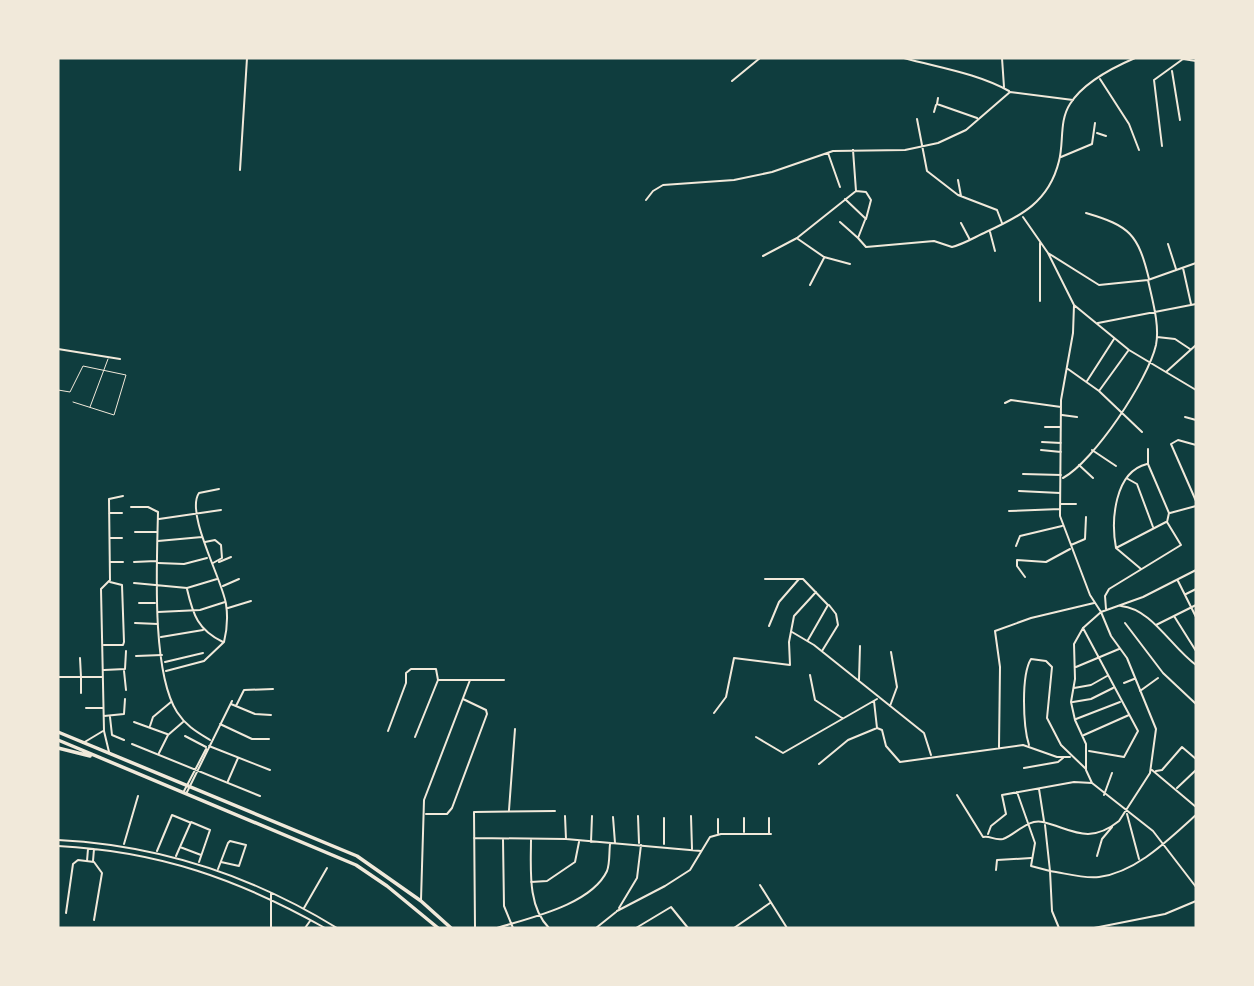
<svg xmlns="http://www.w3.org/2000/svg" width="1254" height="986" viewBox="0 0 1254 986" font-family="Commissioner,sans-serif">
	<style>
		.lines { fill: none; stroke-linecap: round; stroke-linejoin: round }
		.service { stroke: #f1e9da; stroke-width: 1 }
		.minor { stroke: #f1e9da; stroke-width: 2 }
		.primary { stroke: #f1e9da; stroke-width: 3.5 }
	</style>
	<rect width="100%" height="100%" fill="#0f3d3e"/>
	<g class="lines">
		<!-- service -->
		<path class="service" d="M58 390 70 392 83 366 126 375 114 415 73 402
			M90 407 108 359"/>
		<!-- minor -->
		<path class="minor" d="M904 58C940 68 976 73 1009 91
			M1002 58 1004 87
			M1183 59 1196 61
			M1172 71 1180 120
			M1100 79 1129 124 1139 150
			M732 81 760 58
			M938 98 937 104 977 118
			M934 112 936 105
			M917 119 927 171 958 195 997 210 1002 223
			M1097 133 1106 136
			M1162 146 1154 80 1183 59
			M828 153 840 187
			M1061 157 1092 144 1095 123
			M240 170 247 58
			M958 180 961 196
			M845 199 866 219 871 200 866 192 856 191
			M646 200 653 191 663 185 734 180 772 172 833 151 905 150 938 143 966 130 1010 92 1073 100
			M1086 213C1130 226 1138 234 1149 279
			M1023 217 1048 253 1099 285 1148 280 1196 263
			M840 222 858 238 865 220
			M961 223 970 240
			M990 232 995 251
			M858 238 866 247 934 241 952 247C964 244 975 237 986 232 1021 216 1049 202 1059 161 1064 142 1059 121 1070 104 1083 83 1114 67 1135 58
			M798 239 824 257 850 264
			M1168 244 1176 269
			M1048 253 1074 305 1129 350 1196 390
			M763 256 797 238 856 191 853 150
			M1183 268 1191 304
			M810 285 824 258
			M1040 301V243
			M1098 323 1196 304
			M1157 337 1175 339 1190 349
			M58 349 120 359
			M1068 369 1099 391 1142 432
			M1166 372 1196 345
			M1087 381 1114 339
			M1099 391 1128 351
			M1005 403 1011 400 1061 407
			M1062 415 1077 417
			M1185 417 1196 420
			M1045 427H1060
			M1042 442 1061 443
			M1196 445 1178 440 1171 444 1196 501
			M1041 450 1061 452
			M1092 450 1116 466
			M1079 465 1093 478
			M1023 474 1061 475
			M1063 478C1094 461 1148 380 1156 345 1160 325 1152 299 1148 280
			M1128 479 1137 484 1153 527
			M1019 491 1060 493
			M1061 504H1076
			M131 507H148L158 512C157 562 151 671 177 712 186 726 197 732 210 740
			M1009 511 1060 509
			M109 513H122
			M1170 513 1196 506
			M159 519 221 510
			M135 532H156
			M110 538H122
			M158 541 202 537
			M205 542 215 540 221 545 222 558 213 563
			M1071 545 1085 539 1086 517
			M1016 546 1020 536 1062 526
			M1116 548C1111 521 1114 472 1147 464
			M111 562H123
			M134 562 156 561
			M219 562 231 557
			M158 563 184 564 207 558
			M1141 569 1116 548 1166 522
			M1196 570 1143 597 1101 612 1083 628 1074 644 1075 679 1071 702 1075 720 1086 744V770L1092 783 1153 831 1196 887
			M1025 577 1017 566V560L1046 562 1070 549
			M765 579H803L828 605 808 640
			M1178 581 1196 617
			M134 583 187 588 217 579
			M223 586 239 579
			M187 589C193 615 198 630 223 642
			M1186 594 1196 589
			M139 603H155
			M1121 606C1152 609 1171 647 1196 665
			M228 608 251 601
			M1106 609 1105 596 1109 589 1181 545 1167 522 1169 513 1148 464V449
			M158 612 200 610 225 602
			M1174 616 1196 651
			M135 623 158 624
			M1125 623 1163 673 1196 704
			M1156 625 1196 605
			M769 626 779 602 799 579
			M1083 628 1138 731 1124 757 1089 751
			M792 632 814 645 924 733 931 755
			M161 637 203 630
			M104 645H123L124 642 122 585 110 582
			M822 651 838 625 836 614 829 605
			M136 656 162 655
			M80 658 81 677H102
			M165 662 203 653
			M1076 667 1119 649
			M104 670 125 669 126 651
			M124 671 126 690
			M166 671 204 661 224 642C227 630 228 617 226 604 222 579 185 513 199 493L219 489
			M810 675 815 700 842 718
			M58 677H81V693
			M439 680H504
			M859 680 860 646
			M1124 683 1134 679
			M1074 688 1091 685 1107 676
			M1140 691 1158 678
			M1073 702 1091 699 1113 688
			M231 704 255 714 271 715
			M236 706 244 690 273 689
			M890 706 897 687 891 652
			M86 708H103
			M714 713 726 697 734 658 790 665 789 642 794 616 816 592
			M104 716 124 714 125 699
			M110 717 112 735 124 740
			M1076 719 1120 702
			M134 722 167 734
			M220 724 252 739H269
			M150 726 153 717 171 702
			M877 728 882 730 886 746 900 762 1023 745 1057 757H1070
			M388 731 406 683V673L411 669H436L438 680 415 737
			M1084 735 1129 715
			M185 736 206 747
			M756 737 783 753 877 699
			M83 743 103 731
			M132 744 260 796
			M1029 745C1023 726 1021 675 1031 659L1046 661 1052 667 1047 718 1061 745 1086 769
			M209 746 270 770
			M999 747 1000 667 995 631 1031 618 1094 603
			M109 752 104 731 101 589 110 580 109 499 123 496
			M159 753 168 735 183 722
			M819 764 848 740 877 728 874 701
			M1024 768 1058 762 1063 758
			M1152 770 1196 807
			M1156 771 1162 770 1182 747 1196 759
			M228 781 238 758
			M1177 788 1196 770
			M1039 789 1044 821
			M1017 792 1035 843 1031 866 1050 871 1045 825
			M183 793 206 749
			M186 794 232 701
			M957 795 983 837C990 835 994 841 1003 839 1015 835 1028 818 1043 822 1070 828 1088 846 1119 821L1150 773 1156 729 1127 658 1111 636 1101 612 1090 595 1060 516 1061 400 1073 333 1074 305
			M1104 795 1112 773
			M509 810 515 729
			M426 814H447L452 808 487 714 486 710 463 699
			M1127 814 1139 859
			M565 816 566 839
			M638 816 639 843
			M691 816 692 849
			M613 817 615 843
			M744 818V832
			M718 819V833
			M769 833V818
			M988 834 991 826 1006 814 1002 795 1074 782 1092 783
			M474 838 566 839 701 851
			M531 839C531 868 527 906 549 928
			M58 840C158 845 251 875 337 928
			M503 840 504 906 513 928
			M591 842 592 816
			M124 844 138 796
			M664 844V818
			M58 846C158 851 238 879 325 928
			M180 847 201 855
			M157 851 172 815 189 822
			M176 856 191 822 210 830 199 862
			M1097 856 1102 839 1112 827
			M87 861 88 849
			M93 861 94 849
			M218 869 228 843 230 841 246 845 239 866 221 862
			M996 870 997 860 1031 858
			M531 882 547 881 575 862 579 842
			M760 885 787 928
			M421 900 424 800 470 680
			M304 908 327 868
			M619 908 637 878 641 845
			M617 911 665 886 690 870 710 837 721 834H771
			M66 913 73 864 78 860 94 862 102 873 94 920
			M271 928V893
			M305 928 310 921
			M475 928 474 812 555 811
			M497 928C529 918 591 905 607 871 610 863 609 853 610 844
			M596 928 616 912
			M636 928 671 907 688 928
			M734 928 770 903
			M1059 928 1052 911 1050 871C1065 873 1083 879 1099 877 1137 872 1169 839 1196 815
			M1094 928 1165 914 1196 901"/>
		<!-- primary -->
		<path class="primary" d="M58 732 357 856 421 901 451 928
			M58 740 356 865 387 886 438 928
			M58 748 90 756"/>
	</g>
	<!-- border -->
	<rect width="1254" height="986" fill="none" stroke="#f1e9da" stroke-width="119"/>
</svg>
